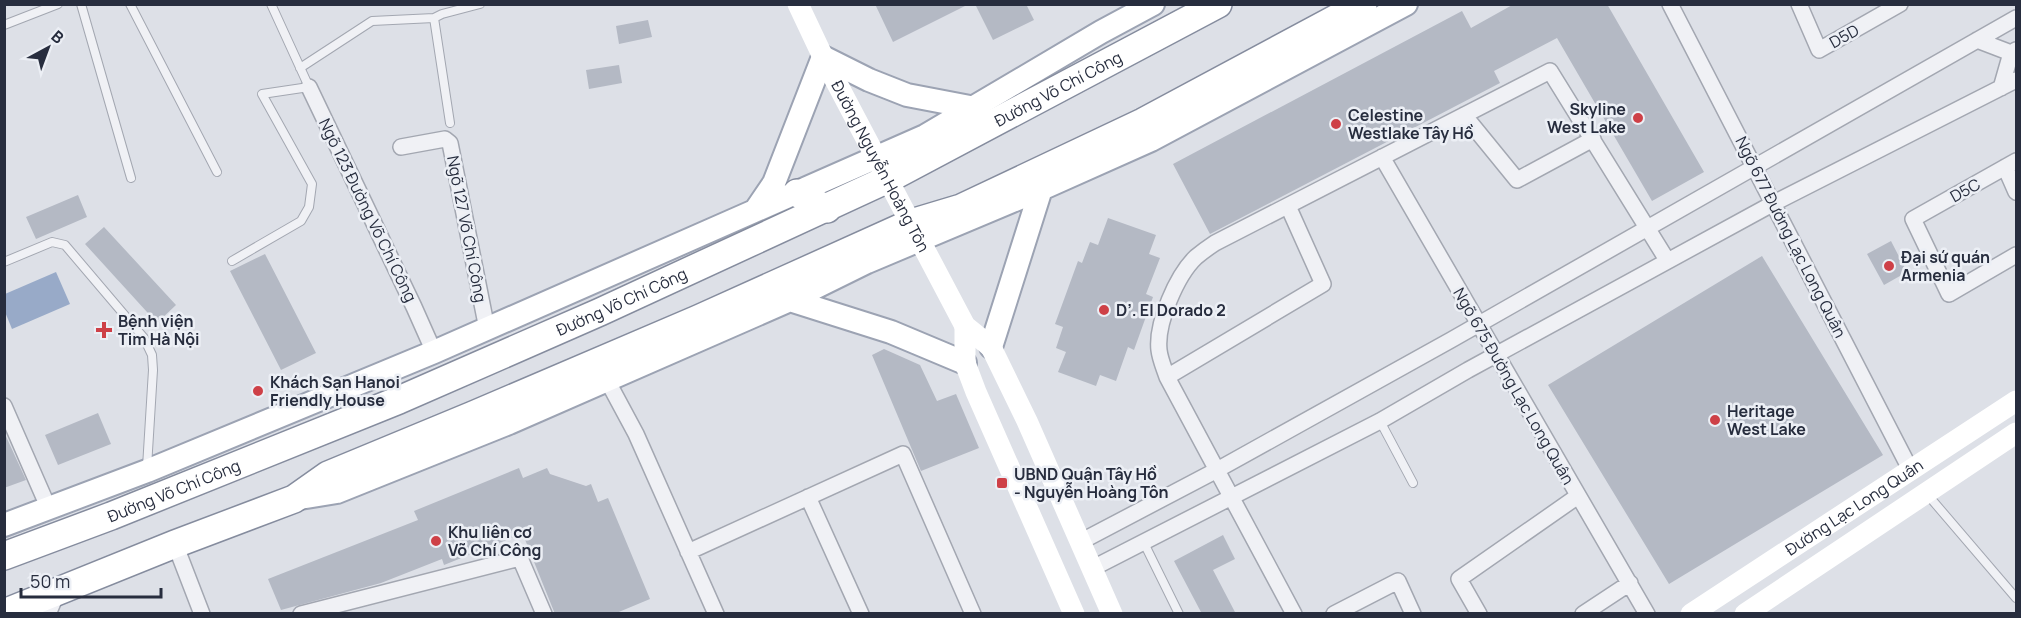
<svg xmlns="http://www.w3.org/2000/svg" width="2021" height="618" viewBox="0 0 2021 618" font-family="Manrope,sans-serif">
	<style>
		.water { fill: #98aac8 }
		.building { fill: #b4b9c4 }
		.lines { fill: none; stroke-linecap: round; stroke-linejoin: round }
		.lane-casing { stroke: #a3a7b1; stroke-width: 10 }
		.street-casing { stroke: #a3a7b1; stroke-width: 18 }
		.primary-casing { stroke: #9ca3b3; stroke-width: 26 }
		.highway-casing { stroke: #858c9e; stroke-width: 30 }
		.lane { stroke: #f0f1f5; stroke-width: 8 }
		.street { stroke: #f0f1f5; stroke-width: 15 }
		.secondary { stroke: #fff; stroke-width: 21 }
		.primary { stroke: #fff; stroke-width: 22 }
		.highway { stroke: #fff; stroke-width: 27 }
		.poi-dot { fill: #ce4047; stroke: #eceff5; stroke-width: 2 }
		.labels { text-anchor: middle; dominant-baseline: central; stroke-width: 5; stroke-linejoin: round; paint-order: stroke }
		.street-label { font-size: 16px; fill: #272d3e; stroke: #eceff5 }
		.poi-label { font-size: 16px; font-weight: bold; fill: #272d3e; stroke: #eceff5; text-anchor: start }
	</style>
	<rect width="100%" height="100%" fill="#dde0e7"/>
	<!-- water -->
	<path class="water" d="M56 272 70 304 12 329 5 312V294Z"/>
	<!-- building -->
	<path class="building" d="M875 4H969L893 42Z
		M975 4H1026L1034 20 993 40Z
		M1514 4H1607L1704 172 1652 201 1557 38 1494 71 1500 83 1210 234 1173 164 1462 11 1471 28Z
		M648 20 652 37 619 44 616 26Z
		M619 65 622 83 589 89 586 70Z
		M78 195 87 217 36 239 26 217Z
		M1108 218 1156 235 1149 254 1160 258 1146 294 1153 297 1134 350 1128 347 1116 381 1100 375 1096 386 1058 372 1066 352 1056 348 1063 327 1055 324 1078 261 1082 263 1090 242 1098 245Z
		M104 227 176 305 157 323 85 244Z
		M1891 241 1907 272 1884 285 1867 254Z
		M265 254 316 353 281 370 230 271Z
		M1762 256 1883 455 1669 584 1548 385Z
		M884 349 920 365 937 401 956 394 979 448 921 471 872 355Z
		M98 413 111 444 58 465 45 435Z
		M4 432 26 480 4 488Z
		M519 468 523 478 547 468 550 474 586 486 591 484 598 502 608 498 650 599 614 614H555L524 537 520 539 519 535 444 565 442 559 381 583 281 610 268 579 418 520 414 511Z
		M1223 535 1235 559 1213 570 1236 614H1202L1174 561Z"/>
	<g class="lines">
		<!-- lane casing -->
		<g class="lane-casing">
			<path id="lane" d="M81 4 131 178
				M130 4 217 172
				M434 18 450 123
				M4 25 58 4
				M300 68 372 21 434 18 442 14 480 4
				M232 261 301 221 309 207 312 184 262 94 309 87 271 4
				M4 262 52 242 65 245 144 338 152 355 153 370 147 467
				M1380 421 1413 483
				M1927 494 2016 598
				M1144 543 1179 614"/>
		</g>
		<!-- street casing -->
		<g class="street-casing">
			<path id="street" d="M1670 4 1910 469
				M1799 4 1819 50 1900 4
				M1977 40 2011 53
				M309 87 414 307 434 352
				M2001 88 2011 53 2016 50
				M1464 115 1517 180 1593 139
				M401 147 445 139 450 143 487 329
				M1382 157 1647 614
				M2016 161 1913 219 1949 294 2016 255
				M2005 167 2016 192
				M1167 377 1323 284 1288 206
				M607 380 636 434 716 614
				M4 406 49 509
				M808 497 861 614
				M1080 542 1217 470 1451 340 2016 18
				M175 544 202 614
				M688 552 903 454 973 614
				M1093 568 1380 421 1468 370 1774 203 2016 80
				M48 614 58 591
				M301 614 520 558 544 614
				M1294 614 1167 377C1164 368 1160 359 1159 350 1156 323 1177 275 1196 257 1202 252 1209 247 1215 243L1550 71 1667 260
				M1334 614 1398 581 1413 614
				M1479 614 1459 579 1578 496
				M1583 614 1630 583"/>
		</g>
		<!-- primary casing -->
		<g class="primary-casing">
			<path id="primary" d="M755 211 774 183 823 57 869 80 907 95 975 108
				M790 300 891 332 965 363
				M991 347 1041 189
				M294 499 337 492 509 423 790 300 867 262 1041 189 1151 140 1406 4
				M4 525 147 471 434 352 925 136 1101 32 1153 4"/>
		</g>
		<!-- highway casing -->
		<g class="highway-casing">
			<g id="highway">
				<path d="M797 193 827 209"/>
				<path id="s3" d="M4 556 111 516 399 400 600 312 888 179 1218 4"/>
				<path d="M4 613 175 544 294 499 328 475 473 415 698 319 911 223 961 208 1143 122 1363 4"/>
			</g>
		</g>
		<!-- lane -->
		<use href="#lane" class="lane"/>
		<!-- street -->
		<use href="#street" class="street"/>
		<!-- secondary -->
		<g class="secondary">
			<path id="s1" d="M798 4 823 57 965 326 991 347 1027 421 1112 614"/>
			<path d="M965 326V363L976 392 1074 614"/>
			<path id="s2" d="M1691 614 2016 401"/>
			<path d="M1745 614 2016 433"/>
		</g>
		<!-- primary -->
		<use href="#primary" class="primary"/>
		<!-- highway -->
		<use href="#highway" class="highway"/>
	</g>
	<!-- markers -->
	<g class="poi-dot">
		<circle cx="1638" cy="118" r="6"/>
		<circle cx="1336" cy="124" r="6"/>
		<circle cx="1889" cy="266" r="6"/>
		<circle cx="1104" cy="310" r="6"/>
		<path d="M101 321h6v6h6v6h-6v6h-6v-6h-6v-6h6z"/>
		<circle cx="258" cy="391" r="6"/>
		<circle cx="1715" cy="420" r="6"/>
		<rect x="996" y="477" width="12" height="12" rx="3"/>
		<circle cx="436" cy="541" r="6"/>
	</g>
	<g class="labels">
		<!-- street labels -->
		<g class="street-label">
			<text transform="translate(1844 36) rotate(-29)">D5D</text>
			<text stroke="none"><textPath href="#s3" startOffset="1154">Đường Võ Chí Công</textPath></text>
			<text stroke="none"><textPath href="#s1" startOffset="182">Đường Nguyễn Hoàng Tôn</textPath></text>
			<text transform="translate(1965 190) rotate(-29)">D5C</text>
			<text transform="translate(368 210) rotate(64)">Ngõ 123 Đường Võ Chí Công</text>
			<text transform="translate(467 229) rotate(79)">Ngõ 127 Võ Chí Công</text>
			<text transform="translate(1791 237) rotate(63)">Ngõ 677 Đường Lạc Long Quân</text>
			<text stroke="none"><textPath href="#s3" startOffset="668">Đường Võ Chí Công</textPath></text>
			<text transform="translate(1514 386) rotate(60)">Ngõ 675 Đường Lạc Long Quân</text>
			<text stroke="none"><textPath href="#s3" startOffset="182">Đường Võ Chí Công</textPath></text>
			<text stroke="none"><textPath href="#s2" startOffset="195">Đường Lạc Long Quân</textPath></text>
		</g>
		<!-- poi labels -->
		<g class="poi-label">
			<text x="1626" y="109" text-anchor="end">Skyline<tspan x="1626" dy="18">West Lake</tspan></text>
			<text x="1348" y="115">Celestine<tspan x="1348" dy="18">Westlake Tây Hồ</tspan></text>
			<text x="1901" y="257">Đại sứ quán<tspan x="1901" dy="18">Armenia</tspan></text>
			<text x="1116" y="310">D’. El Dorado 2</text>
			<text x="118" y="321">Bệnh viện<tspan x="118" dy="18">Tim Hà Nội</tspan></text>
			<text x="270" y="382">Khách Sạn Hanoi<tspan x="270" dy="18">Friendly House</tspan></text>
			<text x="1727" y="411">Heritage<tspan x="1727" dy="18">West Lake</tspan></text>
			<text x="1014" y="474">UBND Quận Tây Hồ<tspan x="1014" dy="18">- Nguyễn Hoàng Tôn</tspan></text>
			<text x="448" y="532">Khu liên cơ<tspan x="448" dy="18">Võ Chí Công</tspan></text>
		</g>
	</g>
	<!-- border -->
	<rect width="2021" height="618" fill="none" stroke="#272d3e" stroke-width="12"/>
	<!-- north arrow -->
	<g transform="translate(48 48) rotate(41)" stroke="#eceff5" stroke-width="4.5" paint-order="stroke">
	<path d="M0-4.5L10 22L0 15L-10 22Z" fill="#272d3e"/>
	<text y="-9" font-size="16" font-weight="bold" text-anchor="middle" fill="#272d3e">B</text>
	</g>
	<!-- scale -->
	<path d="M21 588v9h140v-9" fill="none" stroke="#272d3e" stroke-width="3"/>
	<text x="30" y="588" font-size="18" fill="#272d3e" stroke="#eceff5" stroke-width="4.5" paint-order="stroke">50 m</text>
</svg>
